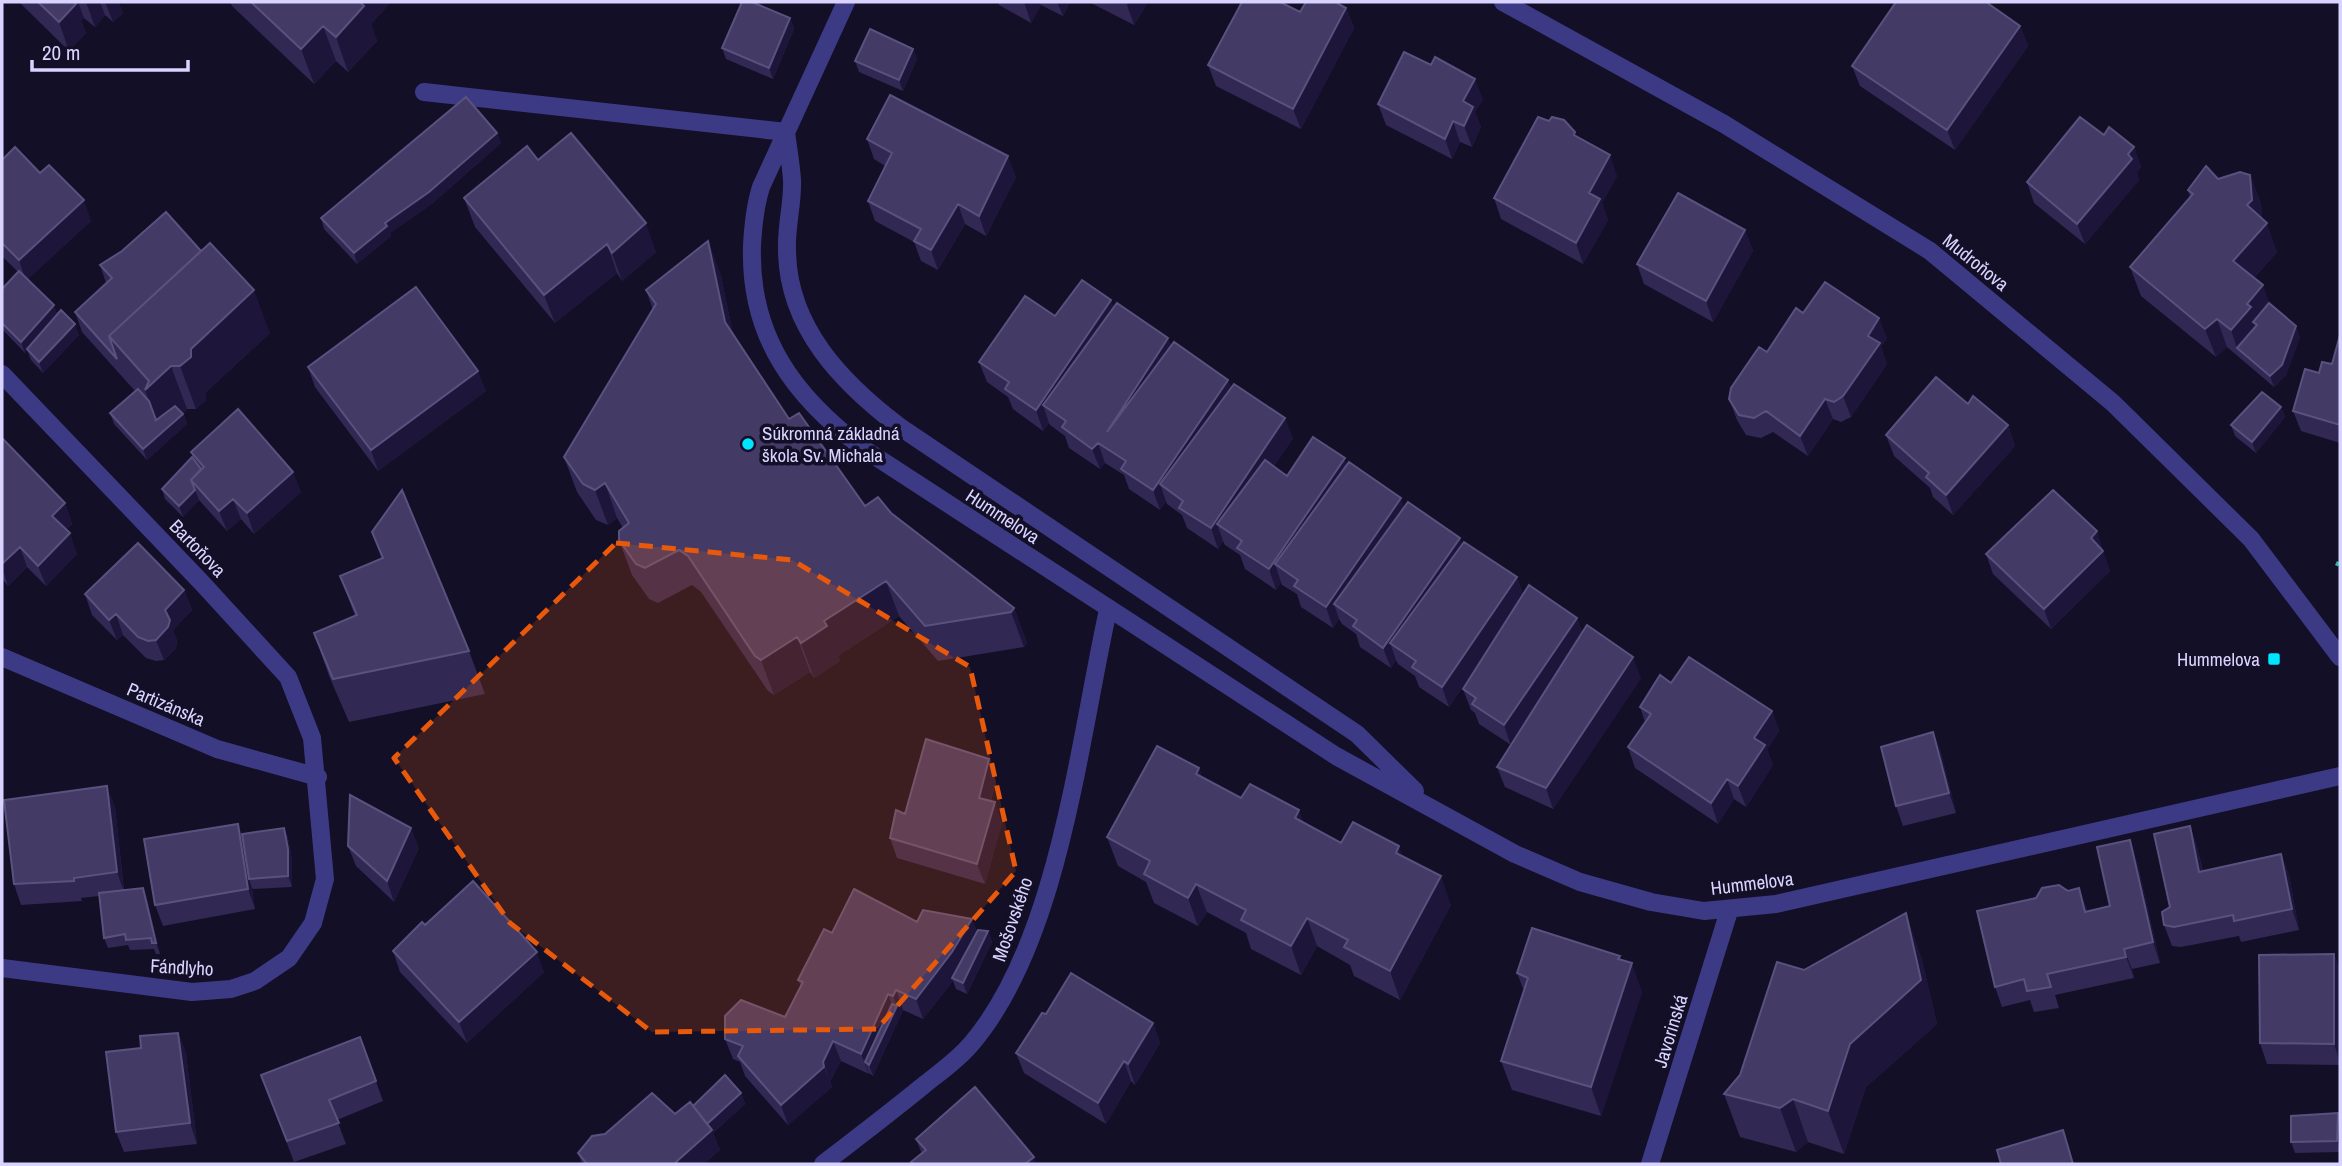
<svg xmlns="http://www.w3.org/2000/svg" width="2342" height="1166" viewBox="0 0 2342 1166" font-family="'Archivo Narrow',sans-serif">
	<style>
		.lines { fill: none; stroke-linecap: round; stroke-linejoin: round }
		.path { stroke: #2fb8b0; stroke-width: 4.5; stroke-dasharray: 3.5 5; stroke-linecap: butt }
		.minor { stroke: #3d3a85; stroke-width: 18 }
		.wall { fill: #312854 }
		.shaded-wall { fill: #1d163a }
		.building { fill: #433a66; stroke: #5a527e; stroke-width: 2 }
		.marked { fill: #e8590c; fill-opacity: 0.2; stroke: #e8590c; stroke-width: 5; stroke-dasharray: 14 9; stroke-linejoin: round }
		.poi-dot { fill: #00e5ff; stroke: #130f26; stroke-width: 2.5 }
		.labels { text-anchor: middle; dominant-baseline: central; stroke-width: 7; stroke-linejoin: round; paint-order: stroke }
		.street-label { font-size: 19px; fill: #d9d4ff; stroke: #130f26 }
		.poi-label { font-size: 19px; fill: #d9d4ff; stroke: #130f26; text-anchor: start }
	</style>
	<rect width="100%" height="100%" fill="#130f26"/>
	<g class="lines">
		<!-- path -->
		<path class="path" d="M2336 563 2340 565"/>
		<!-- minor -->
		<path class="minor" d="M846 2 761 187C755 206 753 226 752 246 749 336 794 397 864 449L1336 756 1515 854 1580 882 1651 902 1704 911 1776 904 2340 776
			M1503 2 1724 124 1930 251 2113 403 2251 539 2340 657
			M424 92 786 132
			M786 132C788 148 791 164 792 180 793 203 786 226 787 249 787 327 842 383 900 427L1357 734 1415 791
			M2 374 202 583 288 677 312 738 325 879 313 923 289 958 255 981 231 989 192 992 2 968
			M2 657 217 749 318 777
			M823 1164C857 1138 891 1112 924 1085 940 1072 958 1060 972 1043 1059 940 1079 741 1108 610
			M1650 1164 1729 911"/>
	</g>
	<!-- wall -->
	<path class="wall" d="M19 2H118L123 13 113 22 105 15 95 27 84 18 81 20 86 33 69 51Z
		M230 2H391L371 24 377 41 348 72 336 61 314 84 232 6Z
		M998 2H1070L1063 16 1041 5 1031 23 999 5Z
		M1089 2H1148L1134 25Z
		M1346 8 1354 28 1301 129 1216 86 1208 65 1300 12Z
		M790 18 794 29 773 79 726 59 722 48Z
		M2020 26 2028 46 1955 150 1860 86 1852 66Z
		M913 49 917 59 903 91 859 72 855 61Z
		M1483 99 1475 112 1481 127 1472 147 1460 142 1452 159 1386 125 1378 104Z
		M497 133 501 143 433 203 390 233 391 236 357 264 324 229 321 218Z
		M2104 135 2134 147 2141 167 2137 173 2139 180 2085 244 2034 203 2027 182Z
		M1577 136 1617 176 1602 203 1608 220 1583 264 1501 219 1494 198Z
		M867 139 1016 177 986 236 965 224 938 270 921 261 914 242 875 221 868 201 885 166 874 159Z
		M2 160 40 173 91 221 28 279 58 314 79 335 43 373 31 360 27 350 25 353 2 329V289L18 272 2 256Z
		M538 160 656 252 622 281 617 273 555 323 475 227 464 198Z
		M2250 175 2261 204 2262 219 2277 252 2254 278 2269 303 2300 337 2286 375 2274 387 2227 347 2216 357 2141 296 2130 267 2190 197 2188 190 2218 179Z
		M1745 230 1753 251 1713 322 1644 284 1637 264Z
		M708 241 721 276 733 334 789 419 865 506 891 513 1014 608 1027 643 1024 647 938 661 899 616 838 656 840 661 814 678 810 672 774 695 768 691 701 592 692 585 658 603 649 599 632 575 619 540 623 528 617 518 608 525 596 520 577 492 564 457 653 310 646 290Z
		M100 265 270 333 206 392V400L196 409H187L183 413 187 424 147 460 114 424 110 413 135 391 82 332 75 312 106 283Z
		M1111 300 1113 307 1168 338 1171 347 1228 380 1231 388 1293 438 1274 466 1287 476 1347 465 1404 508 1460 538 1462 545 1517 577 1523 594 1577 618 1582 632 1641 678 1553 809 1505 787 1497 767 1511 745 1479 724 1475 713 1471 710 1463 689 1481 660 1449 707 1419 687 1415 676 1398 664 1396 660 1391 668 1360 647 1356 634 1342 624 1339 619 1333 628 1301 607 1297 594 1282 585 1281 582 1276 590 1245 569 1240 555 1225 545 1223 541 1218 549 1187 528 1182 515 1167 504 1166 501 1160 510 1129 489 1124 475 1105 463 1100 469 1069 448 1065 436 1050 425 1049 423 1043 431 1013 409 1008 397 987 382 979 362 1055 316Z
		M1803 313 1887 338 1881 347 1887 364 1851 417 1841 422 1833 419 1808 456 1773 432 1761 438 1746 435 1737 420 1729 399 1767 352Z
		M2340 335V443L2301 431 2293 411 2319 373 2332 364Z
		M308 367 486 391 378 471 315 387Z
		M1968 404 2008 425 2015 446 1953 515 1933 497 1930 488 1894 456 1886 435Z
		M2281 407 2285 417 2256 453 2235 436 2231 425Z
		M2 438 65 503 72 524 66 530 77 554 46 586 27 567 8 586 2 579Z
		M191 452 301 492 254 534 241 519 227 531 199 500 183 517 165 499 162 489 193 458Z
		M372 532 469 651 485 694 349 722 329 676 314 633 355 616 340 576 382 559Z
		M2104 552 2103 553 2110 571 2051 629 1993 574 1986 554Z
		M184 590 192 610 173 630 177 641 176 648 164 660 156 661 146 658 123 635 117 640 92 615 85 594Z
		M1671 683 1772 711 1779 731 1767 750 1773 765 1746 807 1734 799 1718 824 1635 768 1628 747 1645 722 1640 707Z
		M1933 732 1941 753 1956 813 1903 826 1896 806Z
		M1199 768 1202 778 1241 798 1299 810 1303 823 1341 843 1403 857 1451 905 1400 1000 1354 976 1350 965 1317 946 1301 975 1251 949 1246 933 1207 912 1198 926 1154 903 1146 882 1118 866 1107 837Z
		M996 780 991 801 1002 823 985 884 897 858 890 838 905 814Z
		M115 807 124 890 143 888 147 899 160 954H156L154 949 130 950 128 945 108 948 104 938 99 896 81 898 82 901 21 905 14 884Z
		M2190 826 2197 847 2203 871 2281 854 2289 875 2299 930 2241 942 2239 936 2181 947 2172 946 2164 925 2170 907Z
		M284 828 288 838 292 860V887L253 889 252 888 255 909 163 926 155 905 242 834Z
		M348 846 419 848 394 902 356 866Z
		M2137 861 2160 963 2132 969 2134 978 2055 995 2059 1008 2034 1012 2030 1000 2002 1007 1995 987 2036 898 2087 911 2110 906Z
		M972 919 977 932 988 931 992 942 967 994 956 989 953 981 923 1019 903 1010 873 1076 869 1073V1074L841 1061 830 1082 832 1087 788 1125 745 1076 740 1062 733 1059 725 1039 785 1017 801 986 798 980 832 933 917 922Z
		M393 951 544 972 467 1043 400 972Z
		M2334 954 2340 972V1065L2267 1064 2260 1043Z
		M1620 956 1621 960 1642 992 1601 1116 1512 1090 1501 1061 1524 991 1517 973Z
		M1921 956 1937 1024 1866 1087 1844 1154 1808 1142 1796 1152 1740 1137 1724 1094 1740 1075 1804 970Z
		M1046 1014 1153 1023 1160 1043 1135 1085 1131 1081 1106 1124 1024 1073 1016 1053Z
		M178 1033 186 1053 197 1144 124 1152 116 1132Z
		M360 1037 383 1101 337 1120 346 1144 294 1162 261 1075Z
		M741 1093 745 1104 713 1133 720 1150 704 1164H582L578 1153 605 1134 675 1114 693 1106Z
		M2338 1113 2340 1121V1152L2295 1153 2291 1142Z
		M916 1139 1036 1164H912L911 1162 922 1154Z"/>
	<!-- shaded-wall -->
	<path class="shaded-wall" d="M69 2H78L84 18 81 20 86 33 69 51 59 22Z
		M86 2H100L105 15 95 27Z
		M105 2H118L123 13 113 22Z
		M355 2H391L371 24 377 41 348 72 336 37Z
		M1024 2H1040L1041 5 1031 23Z
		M1057 2H1070L1063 16Z
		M1129 2H1148L1134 25 1127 5Z
		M1346 8 1354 28 1301 129 1293 109Z
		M790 18 794 29 773 79 769 68Z
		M323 26 336 61 314 84 301 49Z
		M2020 26 2028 46 1955 150 1947 130Z
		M913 49 917 59 903 91 899 80Z
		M1475 79 1483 99 1475 112 1481 127 1472 147 1464 126 1463 101Z
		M1453 121 1460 142 1452 159 1445 139Z
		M497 133 501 143 433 203 390 233 391 236 357 264 354 253 385 223Z
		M2134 147 2141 167 2137 173 2139 180 2085 244 2077 224Z
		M1610 155 1617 176 1602 203 1608 220 1583 264 1576 243 1589 193Z
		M1008 156 1016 177 986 236 979 216Z
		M2250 175 2261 204 2263 228 2267 223 2277 252 2243 290 2233 261 2247 205Z
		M84 200 91 221 26 281 19 260Z
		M958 204 965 224 938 270 931 250Z
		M646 223 656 252 622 281 612 253Z
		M1745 230 1753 251 1713 322 1706 301Z
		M708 241 721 276 738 358 725 322Z
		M607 244 617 273 555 323 544 295Z
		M2263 285 2273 314 2237 348 2231 330 2247 304Z
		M254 290 270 333 206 392V400L196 409 180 366 191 349Z
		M1111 300 1118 320 1043 405 1049 423 1043 431 1036 410Z
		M54 305 58 316 25 353 21 342Z
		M1879 318 1887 338 1881 347 1887 364 1851 417 1843 396 1868 336Z
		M2217 319 2227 347 2216 357 2205 329Z
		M75 324 79 335 43 373 39 362Z
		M2296 326 2300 337 2286 375 2274 387 2270 376Z
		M1168 338 1175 359 1107 432Z
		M171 366 187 409 161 433 145 390Z
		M478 371 486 391 378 471 371 450Z
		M1228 380 1235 401 1160 484 1166 501 1160 510 1153 490Z
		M1825 399 1833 419 1808 456 1800 436Z
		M2281 407 2285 417 2256 453 2252 442Z
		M183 414 187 424 147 460 143 449Z
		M1285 418 1293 438 1229 532 1217 524 1223 541 1218 549 1211 528Z
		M2008 425 2015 446 1953 515 1946 495Z
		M1098 443 1105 463 1100 469 1092 449Z
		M1345 458 1352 479 1275 564 1281 582 1276 590 1269 569Z
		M293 472 301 492 254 534 247 513Z
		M605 483 617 518 608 525 595 490Z
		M195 490 199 500 183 517 179 506Z
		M1401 498 1408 518 1334 604 1339 619 1333 628 1326 607Z
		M233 499 241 519 227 531 219 511Z
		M65 503 72 524 60 537 52 516Z
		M2097 531 2110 571 2051 629 2044 609 2091 538Z
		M70 533 77 554 46 586 38 566Z
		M1460 538 1467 559 1390 643 1396 660 1391 668 1383 648Z
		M20 547 27 567 8 586 2 568V564Z
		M1517 577 1524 597 1449 707 1442 687Z
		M886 581 899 616 838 656 840 661 814 678 801 643 824 621Z
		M184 590 192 610 173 630 177 641 176 648 164 660 156 640 165 610Z
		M1014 608 1027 643 1024 647 1011 612Z
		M116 614 123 635 117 640 109 620Z
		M1577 618 1584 639 1511 746 1504 725Z
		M797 637 810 672 774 695 761 660Z
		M1633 657 1641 678 1553 809 1546 788Z
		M1772 711 1779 731 1767 750 1773 765 1746 807 1738 786 1754 738Z
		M1933 732 1941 753 1956 813 1949 793Z
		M989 759 996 780 986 818 979 798Z
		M1199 768 1209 797 1196 774Z
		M1727 779 1734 799 1718 824 1711 803Z
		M107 786 115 807 124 892 117 872Z
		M995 802 1002 823 985 884 977 864Z
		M1299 810 1309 839 1295 818Z
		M238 824 246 844 249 879 252 888 255 909 248 889Z
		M2190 826 2197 847 2207 892 2199 872Z
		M284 828 288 838 292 860V887L288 876Z
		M411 828 419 848 394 902 387 881Z
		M2130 840 2137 861 2160 963 2153 942Z
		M1399 846 1409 874 1396 853Z
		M2281 854 2289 875 2299 930 2292 909Z
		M1441 876 1451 905 1400 1000 1390 971Z
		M1196 884 1207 912 1198 926 1188 898Z
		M143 888 147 899 160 954 156 943Z
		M2079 888 2087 908 2092 932 2085 912Z
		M1906 913 1921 956 1937 1024 1866 1087 1844 1154 1828 1111 1850 1044Z
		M1307 918 1317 946 1301 975 1291 946Z
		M972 919 980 940 952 978 953 981 923 1019 916 999Z
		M988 931 992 942 967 994 963 983Z
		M2124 949 2132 969 2134 978 2126 957Z
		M537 952 544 972 467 1043 459 1022Z
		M2334 954 2340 972V1062L2334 1044Z
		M1620 956 1627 976 1632 963 1642 992 1601 1116 1591 1087Z
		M896 990 903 1010 901 1016 893 996Z
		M888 994 894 1011 897 1006 901 1016 873 1076 869 1065 865 1062 869 1073V1074L861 1054Z
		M1153 1023 1160 1043 1135 1085 1128 1064Z
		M178 1033 186 1053 197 1144 190 1123Z
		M833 1041 841 1061 830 1082 823 1062Z
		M1124 1061 1131 1081 1106 1124 1098 1103Z
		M824 1067 832 1087 788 1125 781 1105Z
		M741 1093 745 1104 713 1133 720 1150 704 1164H677L676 1162 705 1126Z
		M1793 1099 1808 1142 1796 1152 1780 1108Z
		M2338 1113 2340 1121V1150L2337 1141Z
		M1034 1157 1036 1164H1025Z"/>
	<!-- building -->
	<path class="building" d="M38 2H73L76 4 59 22Z
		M251 2H360L364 6 336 37 323 26 301 49Z
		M742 2H752L790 18 769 68 722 48Z
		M1242 2H1280L1300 12 1306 2H1335L1346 8 1293 109 1208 65Z
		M1896 2H1986L2020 26 1947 130 1852 66Z
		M870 29 913 49 899 80 855 61Z
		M1404 52 1431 65 1435 57 1475 79 1463 101 1473 107 1464 126 1453 121 1445 139 1378 104Z
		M890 95 1008 156 979 216 958 204 931 250 914 241 921 229 868 201 892 153 867 139Z
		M466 97 497 133 429 192 385 223 387 226 354 253 321 218Z
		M1538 117 1549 121 1552 117 1564 120 1575 132 1574 135 1610 155 1589 193 1600 199 1576 243 1494 198Z
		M2080 117 2104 135 2109 127 2134 147 2128 154 2132 159 2077 224 2027 182Z
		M571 133 646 223 612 253 607 244 544 295 464 198 527 146 538 160Z
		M15 147 40 173 49 165 84 200 19 260 2 243V160Z
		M2206 166 2218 179 2240 172 2250 175 2252 200 2247 205 2267 223 2233 261 2263 285 2247 304 2251 307 2231 330 2217 319 2205 329 2130 267 2193 194 2188 190Z
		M1678 193 1745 230 1706 301 1637 264Z
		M166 212 201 251 109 336 117 359 75 312 112 278 100 265 122 251Z
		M708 241 725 322 789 419 799 413 865 506 878 497 891 513 1014 608 1011 612 925 626 886 581 824 621 827 626 801 643 797 637 761 660 755 656 688 556 679 550 645 568 636 564 619 540V531L629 523 605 483 595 490 583 484 564 457 656 304 646 290Z
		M210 243 254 290 191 349V357L180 366H171L145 390 149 381 109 336Z
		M19 271 54 305 21 342 2 323V289Z
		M1082 280 1111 300 1036 410 1005 389 1009 382 979 362 1025 296 1055 316Z
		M1825 282 1879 318 1868 336 1880 343 1843 396 1834 402 1825 399 1800 436 1766 411 1754 418 1739 415 1729 399 1731 388 1759 347 1767 352 1796 308 1803 313Z
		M416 287 478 371 371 450 308 367Z
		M1117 303 1168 338 1107 432 1174 342 1228 380 1153 490 1121 469 1126 461 1098 443 1092 449 1062 427 1066 421 1043 405Z
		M2269 303 2296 326 2282 365 2270 376 2237 348 2257 325 2253 322Z
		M61 310 75 324 39 362 27 349Z
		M2340 335V425L2293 411 2305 369 2319 373 2322 362 2332 364Z
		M1936 377 1968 404 1973 396 2008 425 1946 495 1926 477 1929 473 1886 435Z
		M1234 384 1285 418 1211 528 1179 508 1183 501 1160 484Z
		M138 389 149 401 156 420 155 421 175 406 183 414 143 449 110 413Z
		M2262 392 2281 407 2252 442 2231 425Z
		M238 409 293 472 247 513 233 499 219 511 191 480 204 467 191 452Z
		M1313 437 1345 458 1269 569 1237 548 1242 541 1217 524 1265 460 1287 476Z
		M2 438 65 503 52 516 70 533 38 566 20 547 2 564Z
		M192 457 201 469 191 480 195 490 179 506 162 489Z
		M1349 462 1401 498 1326 607 1294 586 1298 580 1275 564Z
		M402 490 469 651 333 679 314 633 357 615 340 576 383 558 372 532Z
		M2053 490 2097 531 2091 538 2103 551 2044 609 1986 554Z
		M1408 502 1460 538 1383 648 1353 626 1357 620 1334 604Z
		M1464 542 1517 577 1442 687 1412 667 1416 661 1390 643Z
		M138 543 184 590 165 610 170 620 168 627 156 640 148 641 138 637 116 614 109 620 85 594Z
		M1529 585 1577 618 1504 725 1472 704 1476 698 1463 689Z
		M1587 625 1633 657 1546 788 1497 767Z
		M1689 657 1772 711 1754 738 1765 745 1738 786 1727 779 1711 803 1628 747 1651 714 1640 707 1660 675 1671 683Z
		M1933 732 1949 793 1896 806 1881 747Z
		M926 739 989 759 979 798 995 802 977 864 890 838 896 810 905 814Z
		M1157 746 1199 768 1196 774 1241 798 1250 784 1299 810 1295 818 1341 843 1353 822 1399 846 1396 853 1441 876 1390 971 1344 947 1348 940 1307 918 1291 946 1241 920 1246 910 1196 884 1188 898 1144 874 1150 861 1107 837Z
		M107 786 117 872 74 878V881L14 884 4 800Z
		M350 795 411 828 387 881 348 846Z
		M238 824 248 889 155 905 144 839Z
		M2190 826 2199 872 2281 854 2292 909 2234 921 2233 915 2174 927 2164 925 2162 912 2170 907 2154 834Z
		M284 828 288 849V876L249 879 242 834Z
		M2130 840 2153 942 2124 949 2126 957 2047 974 2051 987 2027 991 2024 979 1995 987 1977 911 2036 898 2042 888 2059 885 2068 891 2079 888 2085 912 2110 906 2097 847Z
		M473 881 537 952 459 1022 393 951 422 922 425 925Z
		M143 888 156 943H152L151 938 126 940 125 934 104 938 99 893Z
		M854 889 917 922 923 910 972 919 952 952 916 999 896 990 893 996 888 994 861 1054 833 1041 823 1062 824 1067 781 1105 738 1056 743 1046 725 1039V1016L741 1000 785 1017 803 982 798 980 824 929 832 933Z
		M1906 913 1921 980 1850 1044 1828 1111 1793 1099 1780 1108 1724 1094 1740 1075 1777 962 1804 970Z
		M1532 928 1620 956 1618 959 1632 963 1591 1087 1501 1061 1528 978 1517 973Z
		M978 930 988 931 963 983 952 978Z
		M2334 954V1044L2260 1043 2259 955Z
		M1071 973 1153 1023 1128 1064 1124 1061 1098 1103 1016 1053 1042 1013 1046 1014Z
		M892 1004 897 1006 869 1065 865 1062Z
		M178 1033 190 1123 116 1132 106 1052 141 1048 140 1036Z
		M360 1037 376 1081 329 1100 339 1123 287 1141 261 1075Z
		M725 1075 741 1093 707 1124 693 1106Z
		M975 1087 1034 1157 1025 1164H913L911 1162 926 1150 916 1139Z
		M652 1093 675 1114 690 1102 712 1130 676 1162 678 1164H587L578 1153 592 1136 605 1134Z
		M2338 1113 2337 1141 2291 1142V1116Z
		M2063 1130 2073 1164H2001L1997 1150Z"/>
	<!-- marked area -->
	<path class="marked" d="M616 543 792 560 970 667 1016 871 877 1029 652 1032 510 923 394 758Z"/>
	<!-- markers -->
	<g class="poi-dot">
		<circle cx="748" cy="444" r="7"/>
		<rect x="2267" y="652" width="14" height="14" rx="3.5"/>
	</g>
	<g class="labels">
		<!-- street labels -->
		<g class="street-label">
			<text transform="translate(1976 262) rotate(39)">Mudroňova</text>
			<text transform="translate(1003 516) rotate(33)">Hummelova</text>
			<text transform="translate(198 548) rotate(46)">Bartoňova</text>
			<text transform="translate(166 704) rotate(23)">Partizánska</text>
			<text transform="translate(1752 883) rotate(-7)">Hummelova</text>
			<text transform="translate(1012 919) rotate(-71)">Mošovského</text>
			<text transform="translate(182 967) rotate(3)">Fándlyho</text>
			<text transform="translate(1670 1031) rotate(-73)">Javorinská</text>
		</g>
		<!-- poi labels -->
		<g class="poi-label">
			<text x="762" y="433">Súkromná základná<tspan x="762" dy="22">škola Sv. Michala</tspan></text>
			<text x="2260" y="659" text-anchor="end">Hummelova</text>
		</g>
	</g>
	<!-- border -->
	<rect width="2342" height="1166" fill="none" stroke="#d9d4ff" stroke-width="7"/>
	<!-- scale -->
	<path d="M32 60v10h156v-10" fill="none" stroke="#d9d4ff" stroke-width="3.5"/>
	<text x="42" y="60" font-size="21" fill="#d9d4ff" stroke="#130f26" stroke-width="5" paint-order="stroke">20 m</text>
</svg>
